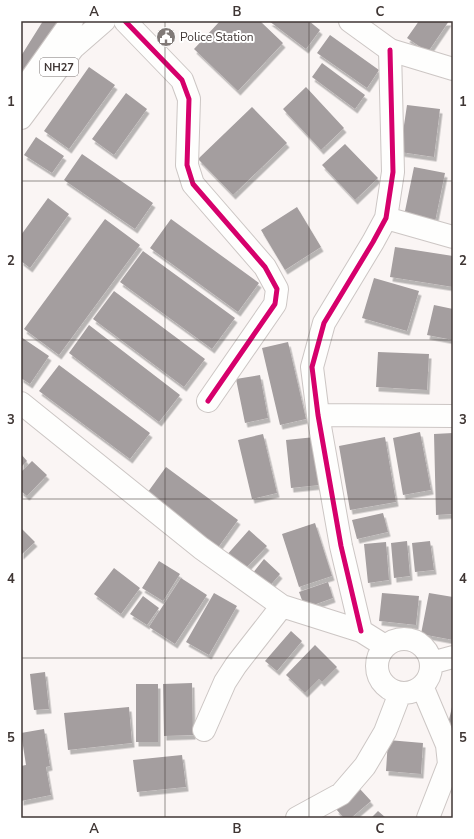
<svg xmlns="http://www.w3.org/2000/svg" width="474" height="839" viewBox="0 0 474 839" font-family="'Nunito Sans',sans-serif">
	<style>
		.building { fill: #a49e9f; filter: url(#shadow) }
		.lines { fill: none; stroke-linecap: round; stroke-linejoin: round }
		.minor-casing { stroke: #ccc6c4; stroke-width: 24 }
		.highway-casing { stroke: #ccc6c4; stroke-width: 24 }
		.minor { stroke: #fefefd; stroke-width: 22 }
		.highway { stroke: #fefefd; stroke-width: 22 }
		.cycleway-casing { stroke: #fff; stroke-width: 8 }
		.cycleway { stroke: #d6006c; stroke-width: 5 }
		.grid { fill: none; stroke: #3f3634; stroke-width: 1; stroke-opacity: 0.55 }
		.labels { text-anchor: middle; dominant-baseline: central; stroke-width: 4; stroke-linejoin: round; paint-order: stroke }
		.shield { fill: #fff; stroke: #797271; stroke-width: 1 }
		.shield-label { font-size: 11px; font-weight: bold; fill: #3f3634 }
		.poi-label { font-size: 12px; fill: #3f3634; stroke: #fff; text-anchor: start }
		.neatline { fill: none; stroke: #3f3634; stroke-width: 1.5 }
		.grid-label { font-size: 13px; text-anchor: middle; font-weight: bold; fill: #3f3634 }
	</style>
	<defs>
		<filter id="shadow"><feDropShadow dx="2.5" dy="4.5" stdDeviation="0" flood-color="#0004"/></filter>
	</defs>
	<rect width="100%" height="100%" fill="#faf5f4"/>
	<!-- building -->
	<path class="building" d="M43 21H63L21 86V56Z
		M220 21H260L283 43 238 91 194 49Z
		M269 21H309L320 30 306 49Z
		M419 21H449L428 52 407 38Z
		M330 35 379 70 367 88 317 53Z
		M322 63 365 95 355 109 312 77Z
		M89 67 115 85 69 149 44 131Z
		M306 87 344 128 321 150 283 109Z
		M126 93 147 109 114 155 92 139Z
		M407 105 440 109 434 157 400 152Z
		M252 107 287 143 233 195 198 159Z
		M36 137 64 156 52 173 24 155Z
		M345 144 378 178 355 200 322 165Z
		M82 154 153 203 135 229 64 180Z
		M414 167 445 173 435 222 404 216Z
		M48 198 69 214 30 268 21 261V235Z
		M297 207 321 247 285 270 261 230Z
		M105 219 140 245 59 355 24 329Z
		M171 219 259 283 238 312 150 248Z
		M395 247 453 256V287L390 277Z
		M143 251 235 318 212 349 120 282Z
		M374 278 419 291 407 331 362 318Z
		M114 291 205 359 184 387 93 319Z
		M434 305 453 309V340L427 335Z
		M89 325 180 395 159 422 69 353Z
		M21 337 49 356 30 384 21 378Z
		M288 342 306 419 280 425 262 348Z
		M378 352 429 354 427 390 376 387Z
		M59 365 150 433 130 459 39 391Z
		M260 375 268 418 245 423 236 379Z
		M420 432 431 490 403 495 393 438Z
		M453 433V514L436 515 434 434Z
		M263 434 277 493 252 499 238 440Z
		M315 437 320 485 291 488 286 440Z
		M385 437 396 502 350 510 339 446Z
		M21 454 27 461 21 467Z
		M32 461 47 475 27 496 21 491V472Z
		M166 467 238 520 217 549 145 496Z
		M383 513 388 532 357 539 352 520Z
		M315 523 332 576 299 587 282 534Z
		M21 528 35 542 21 555Z
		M249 530 267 546 242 572 225 557Z
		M407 541 410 576 394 578 391 543Z
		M430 541 434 570 415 572 412 543Z
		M386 542 389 580 368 583 364 544Z
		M264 559 280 574 268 588 252 574Z
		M159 561 180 574 163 601 142 588Z
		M114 568 140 588 121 614 94 594Z
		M181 578 207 595 175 644 149 627Z
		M328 582 333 598 305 608 299 592Z
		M214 593 237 606 209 655 186 642Z
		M382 593 419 596 416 625 379 621Z
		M429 593 453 597V640L421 634Z
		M143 596 159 608 147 625 130 614Z
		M291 631 302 641 277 671 265 661Z
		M315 645 337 667 322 682 319 679 305 693 286 675Z
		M45 672 49 709 34 710 30 674Z
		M192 683 193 735 164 736 163 684Z
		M136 684H158V742H136Z
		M129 707 132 743 68 750 64 713Z
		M452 707H453V738L445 737Z
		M44 729 50 766 46 767 51 795 21 801V766L26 765 21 733Z
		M388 740 423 743 421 774 386 771Z
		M182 755 186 787 137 792 133 760Z
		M360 789 371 801 351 818H344L336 809Z
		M378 811 386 818H371Z"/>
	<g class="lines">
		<!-- minor casing -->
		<g class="minor-casing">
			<path id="minor" d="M125 21 182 80 189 99 187 165 193 184 265 267 277 289 275 304 208 401
				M386 218 453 237
				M21 403 201 548 282 606 361 631 385 646
				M318 415 453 416
				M361 631 341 546 318 415 312 367 324 323 373 242 386 218 393 172 390 50
				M377 666a27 27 0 1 1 54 0a27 27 0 1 1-54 0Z
				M431 663 453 657
				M422 686 447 745 449 764 428 818
				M204 730 225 682 236 665 282 606
				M297 818 341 794 365 766 385 732 400 693"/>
		</g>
		<!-- highway casing -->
		<g class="highway-casing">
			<path id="highway" d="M350 21 390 50 453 69
				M21 93 72 21
				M21 118 73 48 104 21"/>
		</g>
		<!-- minor -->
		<use href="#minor" class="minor"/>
		<!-- highway -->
		<use href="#highway" class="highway"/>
		<!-- cycleway casing -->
		<g class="cycleway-casing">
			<path id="cycleway" d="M125 21 182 80 189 99 187 165 193 184 265 267 277 289 275 304 208 401
				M361 631 341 546 318 415 312 367 324 323 373 242 386 218 393 172 390 50"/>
		</g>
		<!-- cycleway -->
		<use href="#cycleway" class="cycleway"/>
	</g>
	<!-- grid -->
	<path class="grid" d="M165 21V818M309 21V818M21 181H453M21 340H453M21 499H453M21 658H453"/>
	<!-- icons -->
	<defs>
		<g id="civic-disc" transform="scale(1)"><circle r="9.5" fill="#807977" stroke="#fff"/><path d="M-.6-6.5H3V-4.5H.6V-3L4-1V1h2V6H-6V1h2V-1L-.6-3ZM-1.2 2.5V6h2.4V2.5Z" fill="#fff"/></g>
	</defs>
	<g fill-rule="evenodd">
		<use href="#civic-disc" x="166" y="37"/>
	</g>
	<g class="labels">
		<!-- shield labels -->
		<rect class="shield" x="40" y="58" width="38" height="18" rx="3"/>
		<g class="shield-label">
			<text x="59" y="67">NH27</text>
		</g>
		<!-- poi labels -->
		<g class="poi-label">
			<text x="180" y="37">Police Station</text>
		</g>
	</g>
	<!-- border -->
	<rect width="474" height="839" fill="none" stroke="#ffffff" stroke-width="44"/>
	<rect x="22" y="22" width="430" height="795" class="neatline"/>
	<g class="grid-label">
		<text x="94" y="16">A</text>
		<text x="237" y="16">B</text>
		<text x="380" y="16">C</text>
		<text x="11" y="106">1</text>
		<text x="463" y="106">1</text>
		<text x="11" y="265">2</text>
		<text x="463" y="265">2</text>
		<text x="11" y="424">3</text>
		<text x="463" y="424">3</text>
		<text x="11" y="583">4</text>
		<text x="463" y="583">4</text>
		<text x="11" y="742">5</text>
		<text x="463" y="742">5</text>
		<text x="94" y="833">A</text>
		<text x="237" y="833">B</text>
		<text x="380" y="833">C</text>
	</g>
</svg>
